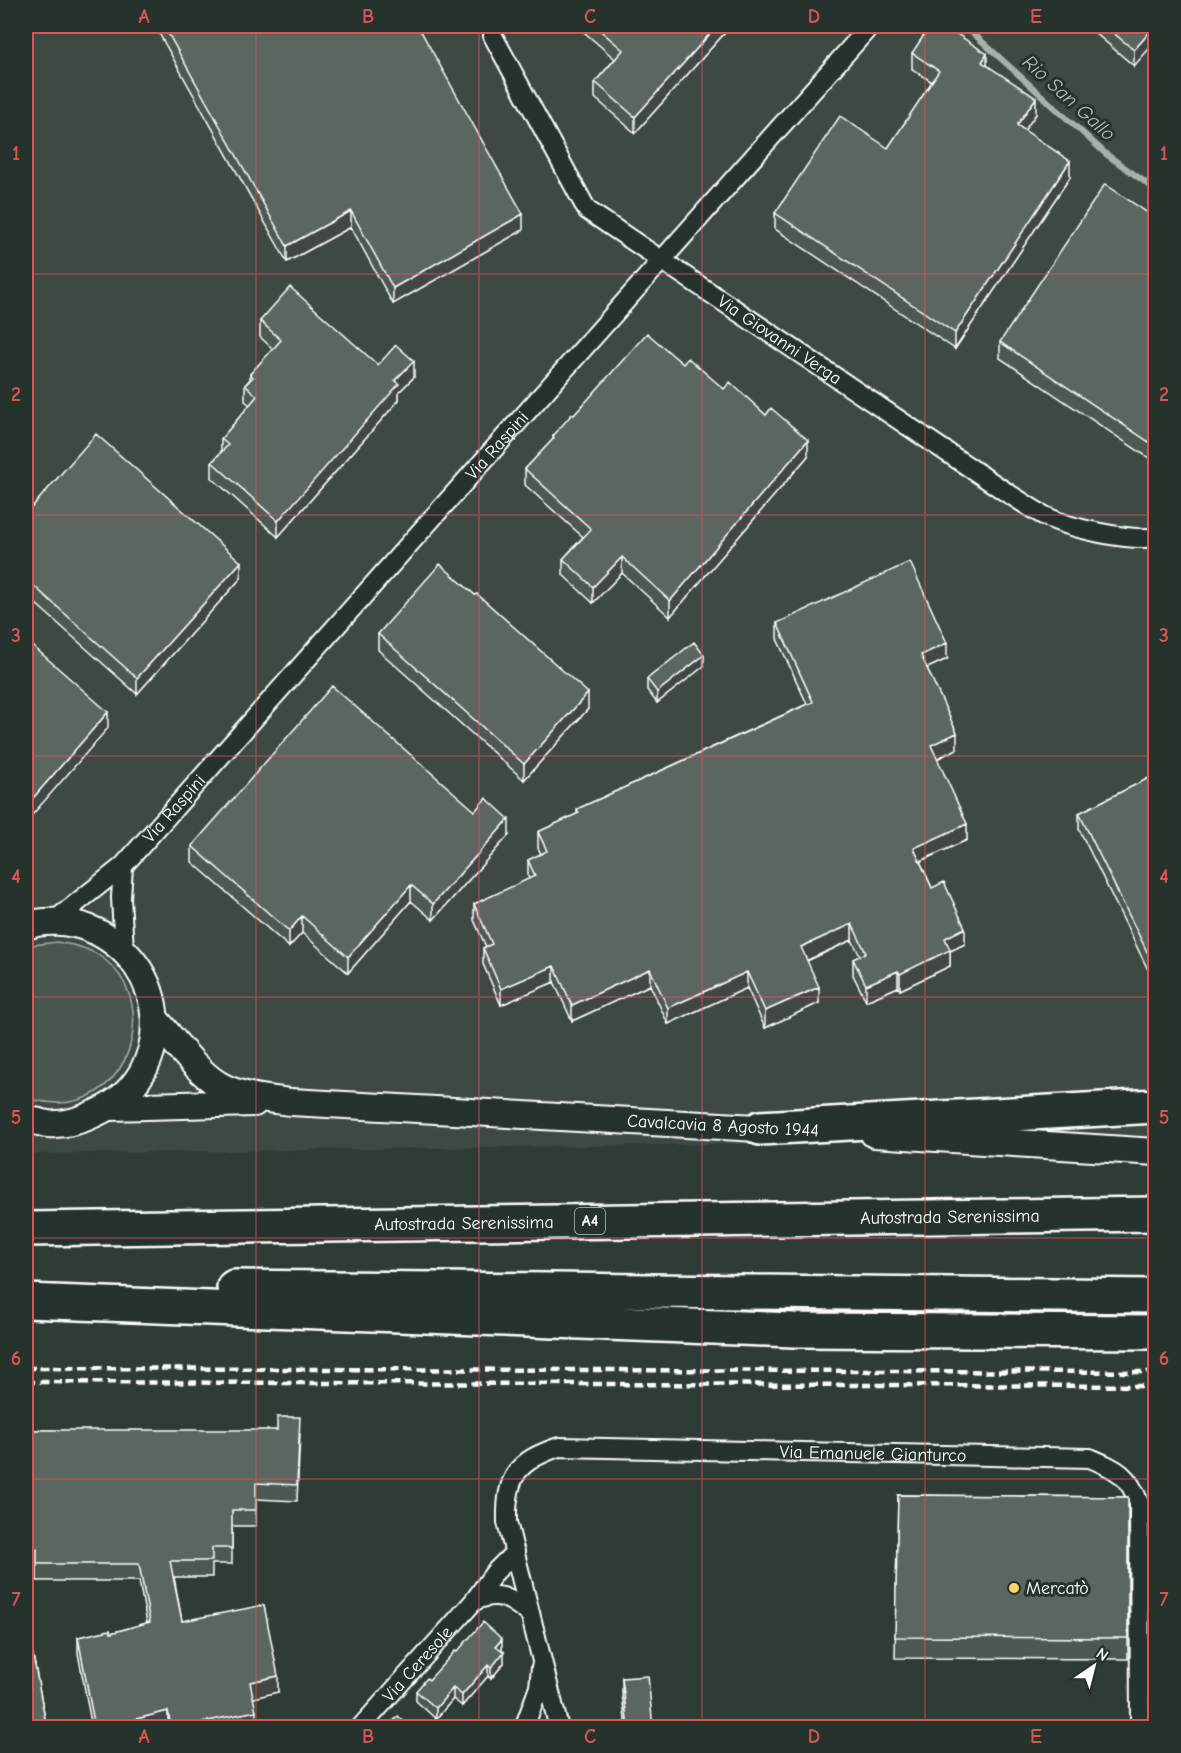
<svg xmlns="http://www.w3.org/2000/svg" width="1181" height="1753" viewBox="0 0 1181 1753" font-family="'Comic Neue',sans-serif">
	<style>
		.built { fill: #3c4842 }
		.green { fill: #4a544f; stroke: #a4aaa7; stroke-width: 1.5 }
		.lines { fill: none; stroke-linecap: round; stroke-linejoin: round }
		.stream { stroke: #a9afac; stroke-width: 6 }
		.street-casing { stroke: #fff; stroke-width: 22 }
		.secondary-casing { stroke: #fff; stroke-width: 30 }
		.highway-casing { stroke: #fff; stroke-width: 38 }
		.street { stroke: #26332d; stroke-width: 18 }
		.secondary { stroke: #26332d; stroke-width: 26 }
		.highway { stroke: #26332d; stroke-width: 33 }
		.rail { stroke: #fff; stroke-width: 4.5; stroke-dasharray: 9 4.5; stroke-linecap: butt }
		.wall { fill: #4e5853; stroke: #fff; stroke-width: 1.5 }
		.shaded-wall { fill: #404744; stroke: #fff; stroke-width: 1.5 }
		.building { fill: #5b6661; stroke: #fff; stroke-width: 1.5 }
		.grid { fill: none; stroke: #de5353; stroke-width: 1.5; stroke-opacity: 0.55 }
		.poi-dot { fill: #ffd166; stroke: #26332d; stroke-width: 2 }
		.labels { text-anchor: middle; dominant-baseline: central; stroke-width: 6; stroke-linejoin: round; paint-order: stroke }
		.shield { fill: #26332d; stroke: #bec2c0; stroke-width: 1.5 }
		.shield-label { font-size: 16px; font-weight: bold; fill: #fff }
		.street-label { font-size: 18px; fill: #fff; stroke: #26332d }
		.poi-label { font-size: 18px; fill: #fff; stroke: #26332d; text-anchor: start }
		.water-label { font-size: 20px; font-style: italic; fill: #b8bcba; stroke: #26332d }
		.neatline { fill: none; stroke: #de5353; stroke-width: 2 }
		.grid-label { font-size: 20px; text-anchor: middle; font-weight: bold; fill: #de5353 }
	</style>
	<rect width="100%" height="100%" fill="#2f3b35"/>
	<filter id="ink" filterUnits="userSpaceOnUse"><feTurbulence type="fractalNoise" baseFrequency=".0167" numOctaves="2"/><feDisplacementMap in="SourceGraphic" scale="12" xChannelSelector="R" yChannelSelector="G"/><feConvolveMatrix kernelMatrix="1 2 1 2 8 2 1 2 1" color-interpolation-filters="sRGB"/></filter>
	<g filter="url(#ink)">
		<!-- built -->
		<path class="built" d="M26 26H1155V1138L26 1154Z"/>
		<!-- green -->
		<path class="green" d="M57 942C74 945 90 948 104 959 154 997 138 1085 75 1101 58 1105 42 1102 26 1098V948L32 945Z"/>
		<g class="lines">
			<!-- stream -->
			<path class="stream" d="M965 26 1106 154 1156 190"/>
			<!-- street casing -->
			<g class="street-casing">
				<g id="street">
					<path id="s1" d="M493 36 587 210 1009 494C1021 501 1033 510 1045 516 1069 528 1130 542 1156 537"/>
					<path d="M123 866 121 898 124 950"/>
					<path id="s2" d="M54 921 123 866 870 26"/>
					<path d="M474 1601C500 1590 509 1598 530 1614"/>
					<path id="s3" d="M360 1728 474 1601 495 1572 515 1552"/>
					<path d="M524 1728 539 1687 541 1667"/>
					<path id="s4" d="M559 1728 507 1522C506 1477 516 1461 559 1447L1090 1458C1118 1470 1128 1474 1139 1503L1140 1728"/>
				</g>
			</g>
			<!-- secondary casing -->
			<g class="secondary-casing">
				<path id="secondary" d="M26 926C44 919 70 921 88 928 171 961 180 1075 96 1113 82 1120 64 1125 48 1124 40 1123 33 1120 26 1119
					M155 1019C172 1038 197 1072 219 1085 240 1097 268 1099 291 1102L777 1129
					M110 1107 254 1103
					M874 1134 1156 1152"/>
			</g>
			<!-- highway casing -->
			<g class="highway-casing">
				<g id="highway">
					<path d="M760 1128 1156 1106"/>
					<path id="s5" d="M26 1229 1156 1214"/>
					<path d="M234 1287 1156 1296"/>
					<path d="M26 1301 794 1330 1156 1332"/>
				</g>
			</g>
			<!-- street -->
			<use href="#street" class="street"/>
			<!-- secondary -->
			<use href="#secondary" class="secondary"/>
			<!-- highway -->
			<use href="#highway" class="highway"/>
			<!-- rail -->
			<path class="rail" d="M26 1368 1156 1372
				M26 1382 1156 1386"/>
		</g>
		<!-- wall -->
		<path class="wall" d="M155 26H418L523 230 393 304 351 227 287 262Z
			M577 26H731L635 133 595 98V82L615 59Z
			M1087 26H1155L1134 66Z
			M912 53 987 65 1036 114 1024 130 1070 177 955 349 775 229V213L888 148 932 82 912 69Z
			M1155 218V462L1000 358V342Z
			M260 321 378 365 414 377 399 392V400L278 537 212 478V462L221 452V439L250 405 245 401V385L250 379V374L273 349 260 337Z
			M683 364 724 389 808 456 670 617 622 573 593 603 563 575V559L583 537 525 485V469L553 440V436L574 415Z
			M26 500 32 507 241 578 137 694 26 595Z
			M475 595 588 709 524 780 378 650V634Z
			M777 623 947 659 927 668 957 749 937 759 967 840 920 861 932 888 965 944 950 951V966L900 990 898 987 866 1001 853 975V959L860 956 852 940 807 961 819 1003 765 1028 747 988 668 1024 650 985 572 1021 554 982 501 1005 483 964V948L486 947 474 920V904L529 879 528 876V860L541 854 538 848V832L577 814V809L807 704 777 639Z
			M704 666 657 703 647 690V679Z
			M1155 775V984L1079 829V813Z
			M475 811 509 835 433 920 411 901 348 973 302 933 289 947 192 862V846Z
			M26 1430 300 1434 297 1501 256 1499V1526H232V1564H212V1577H174L182 1621 278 1692 253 1698 256 1728H92L78 1653V1637L111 1633 147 1623 139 1581H37V1566H26Z
			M898 1495 1128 1497V1659L895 1658Z
			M26 1618 46 1724V1728H26Z
			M502 1649 501 1651 504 1663 491 1679 488 1676 462 1706 453 1699 436 1719 416 1701V1691L429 1680 457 1652Z
			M622 1678 653 1728H626L622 1694Z"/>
		<!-- shaded-wall -->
		<path class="shaded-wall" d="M717 26H731L635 133V117Z
			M1155 26V42L1134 66V50Z
			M987 54V70L982 62Z
			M1036 98V114L1017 141V125Z
			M1070 161V177L955 349V333Z
			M351 211V227L287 262V246Z
			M523 214V230L393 304V288Z
			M414 361V377L399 392V400L278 537V521L395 380Z
			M808 440V456L670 617V601Z
			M622 557V573L593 603V587Z
			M241 562V578L137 694V678Z
			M947 643V659L921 671V655Z
			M704 655V666L657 703V692Z
			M588 693V709L524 780V764Z
			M108 712V728L26 822V806Z
			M957 733V749L931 761V745Z
			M509 819V835L433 920V904Z
			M967 824V840L914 864V848Z
			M411 885V901L348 973V957Z
			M302 916V933L289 947V931Z
			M852 924V940L801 963V947Z
			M965 928V944L950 951V966L900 990V974L945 938Z
			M554 966V982L501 1005V989Z
			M650 969V985L572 1021V1005Z
			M898 971V987L866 1001V985Z
			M747 972V988L668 1024V1008Z
			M819 987V1003L765 1028V1011Z
			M502 1639V1649L496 1657V1646Z
			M504 1652V1663L491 1679V1668Z
			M488 1665V1676L462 1706V1695Z
			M278 1676V1692L250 1699V1682Z
			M453 1688V1699L436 1719V1708Z
			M168 1711V1728H128V1721Z
			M256 1711V1728H204L203 1722Z"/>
		<!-- building -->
		<path class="building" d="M164 26H418L523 214 393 288 351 211 287 246Z
			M595 26H717L635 117 595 82 623 50Z
			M930 26H945L987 54 982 62 1036 98 1017 125 1070 161 955 333 775 213 840 116 888 148 939 71 912 53Z
			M1105 26H1155L1134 50Z
			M1105 184 1155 218V446L1000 342Z
			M290 287 378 365 396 345 414 361 395 380 399 384 278 521 212 462 228 445 221 439 257 396 245 385 253 377 250 374 281 340 260 321Z
			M647 333 683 364 688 358 724 389 730 382 766 415 771 408 808 440 670 601 622 557 593 587 563 559 591 529 525 469 554 438 553 436 572 414 574 415Z
			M96 434 241 562 137 678 26 579V500L32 507Z
			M910 562 947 643 921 655 957 733 931 745 967 824 914 848 932 888 944 882 965 928 945 938 950 950 900 974 898 971 866 985 853 959 866 953 852 924 801 947 819 987 765 1011 747 972 668 1008 650 969 572 1005 554 966 501 989 483 948 492 944 474 904 535 876 528 860 547 851 538 832 579 813 577 809 813 702 777 623Z
			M440 564 475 595 477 594 588 693 524 764 378 634Z
			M26 640 108 712 26 806Z
			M694 642 704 655 657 692 647 679Z
			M332 686 475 811 486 798 509 819 433 904 411 885 348 957 302 916 289 931 192 846Z
			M1155 775V968L1079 813Z
			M277 1417H300L297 1485 256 1483V1510H232V1548H212V1561H170L182 1621 264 1605 278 1676 250 1682 256 1711 203 1722 204 1727 171 1728 168 1711 128 1721 129 1728H95L78 1637 110 1630 111 1633 150 1622 139 1564H37V1549H26V1430H277Z
			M898 1495 1128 1497V1638L895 1637Z
			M26 1618 46 1724 30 1728H27V1725H26Z
			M483 1622 502 1639 496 1646 504 1652 491 1668 488 1665 462 1695 453 1688 436 1708 416 1691 427 1678 429 1680 455 1651 457 1652Z
			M648 1676 653 1728H628L622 1678Z
			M398 1716 411 1728H387Z
			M444 1723 450 1728H440Z"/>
	</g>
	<!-- grid -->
	<path class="grid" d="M256 26V1728M479 26V1728M702 26V1728M925 26V1728M26 274H1156M26 515H1156M26 756H1156M26 997H1156M26 1238H1156M26 1479H1156"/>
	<!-- markers -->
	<circle class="poi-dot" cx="1014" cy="1588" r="6"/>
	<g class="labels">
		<!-- shield labels -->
		<rect class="shield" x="575" y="1208" width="30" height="26" rx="4.5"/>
		<g class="shield-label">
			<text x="590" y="1221">A4</text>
		</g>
		<!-- street labels -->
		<g class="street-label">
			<text stroke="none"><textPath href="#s1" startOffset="430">Via Giovanni Verga</textPath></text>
			<text stroke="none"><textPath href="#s2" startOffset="651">Via Raspini</textPath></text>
			<text stroke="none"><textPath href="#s2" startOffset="165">Via Raspini</textPath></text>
			<text transform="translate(723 1126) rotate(3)">Cavalcavia 8 Agosto 1944</text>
			<text stroke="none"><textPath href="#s5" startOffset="924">Autostrada Serenissima</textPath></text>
			<text stroke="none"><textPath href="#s5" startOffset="438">Autostrada Serenissima</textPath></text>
			<text stroke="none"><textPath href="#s4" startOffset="628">Via Emanuele Gianturco</textPath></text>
			<text stroke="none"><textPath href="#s3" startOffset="86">Via Ceresole</textPath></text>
		</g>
		<!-- poi labels -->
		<g class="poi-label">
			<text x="1026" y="1588">Mercatò</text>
		</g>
		<!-- water labels -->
		<g class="water-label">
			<text transform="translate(1069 98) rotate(42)">Rio San Gallo</text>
		</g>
	</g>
	<!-- margin -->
	<rect width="1181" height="1753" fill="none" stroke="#26332d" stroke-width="66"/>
	<!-- north arrow -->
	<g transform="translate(1094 1666) rotate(35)" stroke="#26332d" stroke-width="4.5" paint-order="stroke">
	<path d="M0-4.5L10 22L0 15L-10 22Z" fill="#ffffff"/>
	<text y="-9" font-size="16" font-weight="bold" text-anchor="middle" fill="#ffffff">N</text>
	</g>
	<rect x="33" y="33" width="1115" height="1687" class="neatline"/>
	<g class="grid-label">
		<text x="144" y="23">A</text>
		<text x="368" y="23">B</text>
		<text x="590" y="23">C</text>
		<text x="814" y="23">D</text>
		<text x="1036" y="23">E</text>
		<text x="16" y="160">1</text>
		<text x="1164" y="160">1</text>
		<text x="16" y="401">2</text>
		<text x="1164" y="401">2</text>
		<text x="16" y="642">3</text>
		<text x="1164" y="642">3</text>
		<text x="16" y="883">4</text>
		<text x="1164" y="883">4</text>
		<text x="16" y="1124">5</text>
		<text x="1164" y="1124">5</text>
		<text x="16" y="1365">6</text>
		<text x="1164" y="1365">6</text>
		<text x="16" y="1606">7</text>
		<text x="1164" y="1606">7</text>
		<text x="144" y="1743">A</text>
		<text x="368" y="1743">B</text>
		<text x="590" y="1743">C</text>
		<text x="814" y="1743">D</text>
		<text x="1036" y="1743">E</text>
	</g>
</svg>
